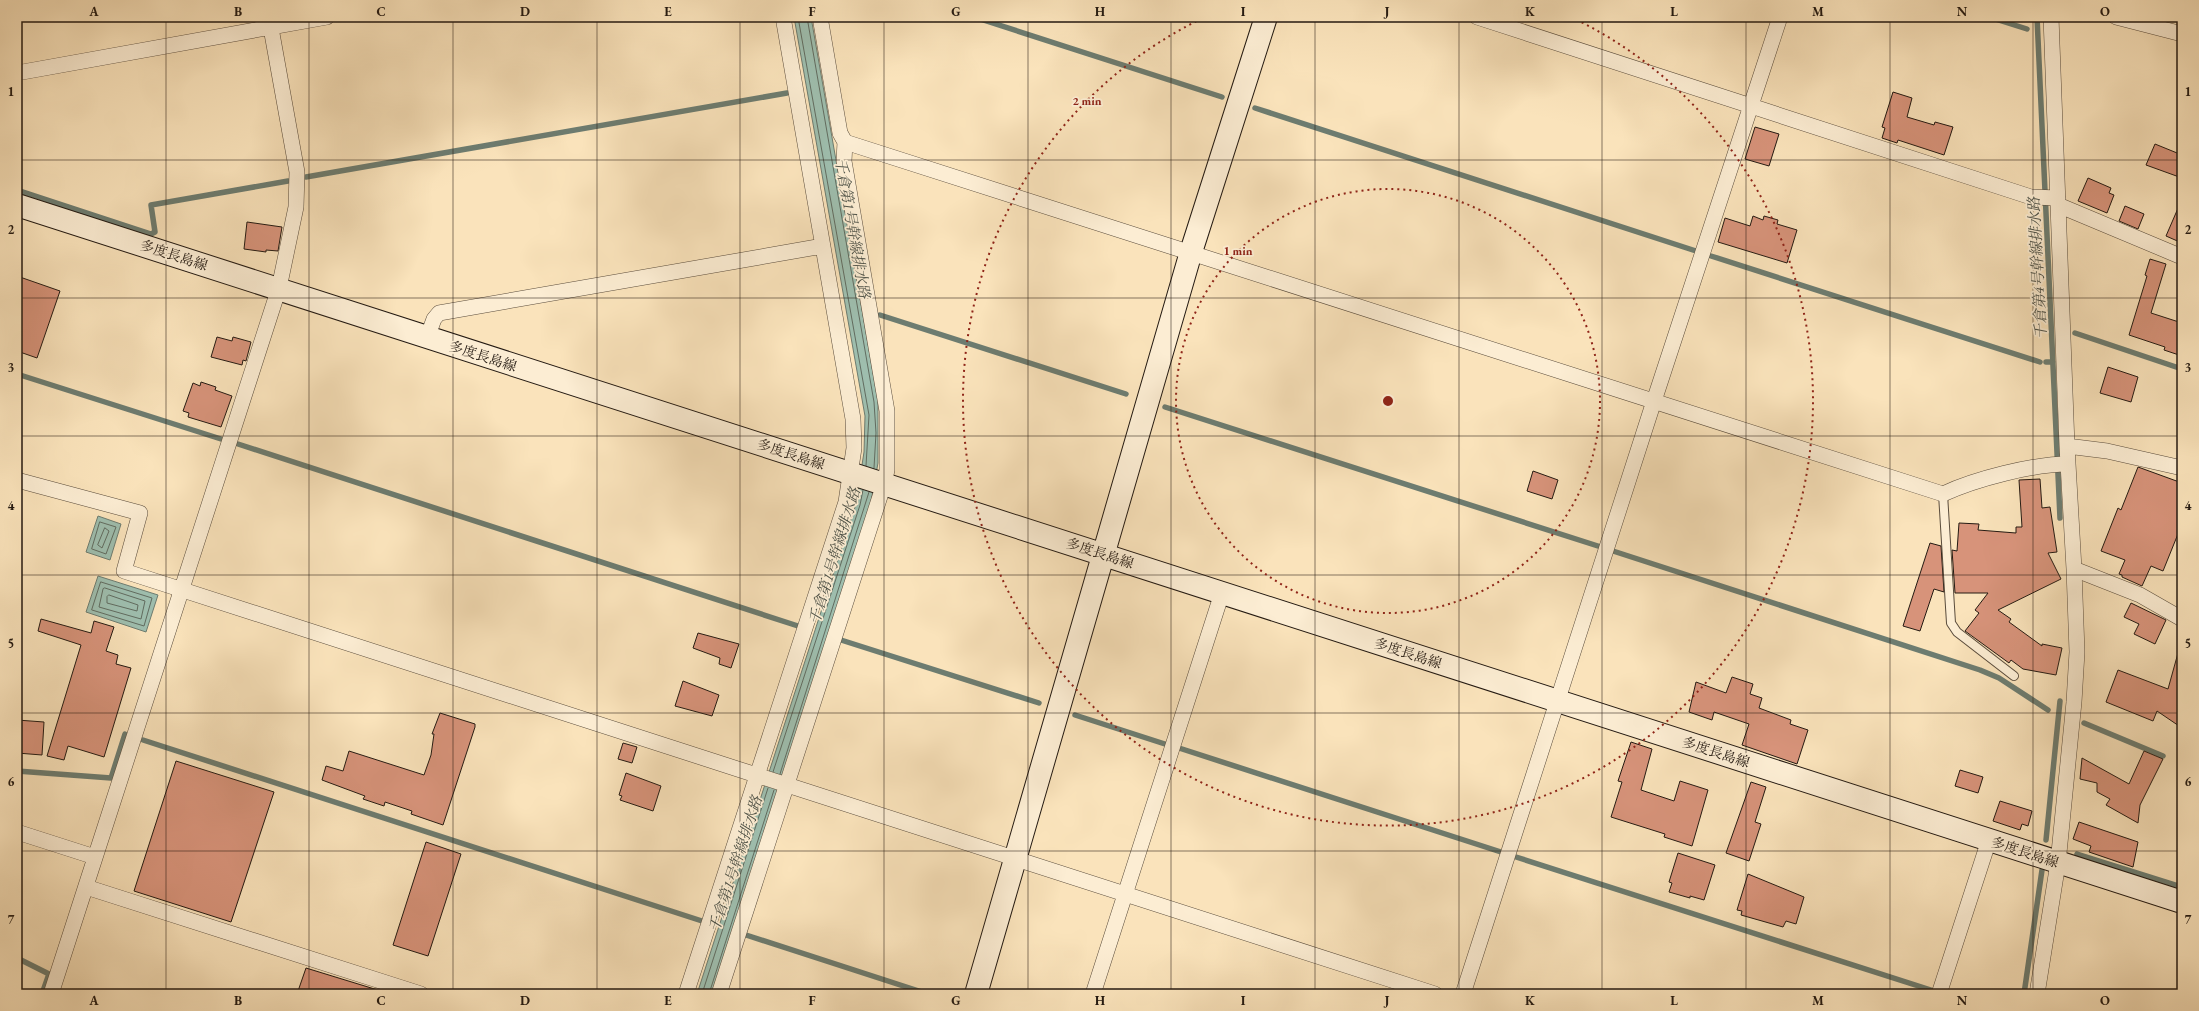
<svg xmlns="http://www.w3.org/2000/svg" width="2199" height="1011" viewBox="0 0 2199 1011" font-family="'EB Garamond','Noto Serif JP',serif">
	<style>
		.water { fill: #9ebeae; stroke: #6d7c70 }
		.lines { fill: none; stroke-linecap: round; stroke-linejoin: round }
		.shore { stroke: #616c60; stroke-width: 1 }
		.stream { stroke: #6d7c70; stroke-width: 5.5 }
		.building { fill: #d7937a; stroke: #241a12 }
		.lane-casing { stroke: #5a4c3c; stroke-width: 10 }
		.street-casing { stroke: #5a4c3c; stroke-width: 16 }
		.secondary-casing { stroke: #241a12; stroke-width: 24 }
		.lane { stroke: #fcedd3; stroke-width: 8 }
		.street { stroke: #fcedd3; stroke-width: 15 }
		.secondary { stroke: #fcedd3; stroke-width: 22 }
		.grid { fill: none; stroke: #241a12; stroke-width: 1; stroke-opacity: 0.55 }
		.ring { fill: none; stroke: #8f2418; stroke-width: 2; stroke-dasharray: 2 4 }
		.labels { text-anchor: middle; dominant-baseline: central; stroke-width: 3.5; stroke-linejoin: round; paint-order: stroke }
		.street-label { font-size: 14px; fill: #241a12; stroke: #fcedd3 }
		.water-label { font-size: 15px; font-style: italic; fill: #4f5349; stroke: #fcedd3 }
		.centre { fill: #8f2418; stroke: #fcedd3; stroke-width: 2 }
		.ring-label { font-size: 12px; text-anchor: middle; font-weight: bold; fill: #8f2418; stroke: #fcedd3; stroke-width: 3.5; stroke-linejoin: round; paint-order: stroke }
		.neatline { fill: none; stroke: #241a12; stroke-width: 1.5 }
		.grid-label { font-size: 13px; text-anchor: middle; font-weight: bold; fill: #241a12 }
	</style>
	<rect width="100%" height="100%" fill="#fae3bb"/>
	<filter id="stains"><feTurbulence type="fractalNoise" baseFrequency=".005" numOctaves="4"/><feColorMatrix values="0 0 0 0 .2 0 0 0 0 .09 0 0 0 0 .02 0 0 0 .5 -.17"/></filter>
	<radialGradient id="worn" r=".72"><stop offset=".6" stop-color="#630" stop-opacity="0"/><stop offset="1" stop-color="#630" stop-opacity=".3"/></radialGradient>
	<!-- water -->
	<path class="water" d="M794 17H811L878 401V463L870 507 712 994H697L856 504 864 452 865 416Z
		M98 516 121 524 110 560 86 552Z
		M98 576 158 595 146 632 86 612Z"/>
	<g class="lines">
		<!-- shore -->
		<path class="shore" d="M798 17 869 415 866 466
			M807 17 874 402 876 433 874 468
			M100 522 116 527 106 554 92 549Z
			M105 528 109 531 102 548 98 545Z
			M101 582 152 598 144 626 92 610Z
			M105 588 145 601 141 619 99 607 103 589Z
			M109 595 138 605 137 611 107 603V597Z
			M773 772 860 505 863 490
			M780 774 869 492
			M702 994 768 788
			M709 994 774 790"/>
		<!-- stream -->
		<path class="stream" d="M974 17 1222 97
			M1989 17 2027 29
			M2037 17 2060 518
			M1255 108 1696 251
			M306 177 787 93
			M17 190 151 234 155 232 151 205 288 181
			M1711 256 2040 362
			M880 315 1126 394
			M2075 333 2182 369
			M2046 362H2053
			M17 374 221 439
			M1165 407 1601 547
			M238 444 798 626
			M1613 551 1980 670 1999 678 2048 710
			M841 640 1039 703
			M1075 715 1168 745
			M2084 723 2163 756
			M143 740 702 921
			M1179 748 1501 852
			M17 771 111 778 125 734
			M2046 840 2060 701
			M2077 854 2182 887
			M1516 857 1934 991
			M746 935 928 994
			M17 958 49 974 42 994
			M2024 994 2042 870"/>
	</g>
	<!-- building -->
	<path class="building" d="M1893 92 1912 98 1907 117 1934 125 1935 122 1953 127 1944 155 1898 140 1897 143 1882 138 1885 128 1882 127Z
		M1755 127 1779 134 1769 166 1745 159Z
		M2155 144 2182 155V178L2146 165Z
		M2088 178 2111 188 2109 193 2114 195 2107 213 2078 201Z
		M2182 199V243L2166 236Z
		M2125 206 2144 214 2138 229 2119 221Z
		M1753 216 1763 220 1764 216 1778 220 1777 224 1797 230 1787 263 1718 242 1725 218 1750 226Z
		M247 222 282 227 278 251 266 250V252L244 249Z
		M2150 259 2166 264 2151 313 2182 323V356L2164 350 2165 347 2129 335 2147 276 2145 275Z
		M17 276 60 291 37 358 17 351Z
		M217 337 232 341 233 337 251 342 246 361 243 360 242 365 211 357Z
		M2108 367 2138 377 2131 402 2100 393Z
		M201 382 216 387 215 390 232 396 221 427 188 417 189 413 183 411 193 383 200 386Z
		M2138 467 2182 483V524L2163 571 2151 566 2142 586 2122 577V575L2119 574 2125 560 2101 551 2118 508 2121 510Z
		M1533 471 1558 480 1552 499 1527 491Z
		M2040 479 2042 508 2050 507 2057 552 2048 553 2061 579 1998 610 2011 619 2009 622 2042 646V644L2062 648 2056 675 2023 669 2011 660 2009 663 1965 631 1979 613 1975 610 1988 593H1955L1952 550 1957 551 1959 523 1979 524 1978 530 2016 533V527H2022L2019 480Z
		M1930 543 1941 546 1944 592 1934 589 1920 631 1903 626Z
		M2131 603 2166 620 2155 644 2134 634 2139 624 2124 617Z
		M41 619 91 633 94 621 114 627 106 651 118 655 116 664 131 668 104 757 68 746 64 760 47 756 81 645 38 631Z
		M698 633 739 644 731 668 719 664 720 658 693 648Z
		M2178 653H2182V728L2157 711 2153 721 2106 702 2118 670 2168 689Z
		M1732 677 1753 684 1750 694 1762 698 1759 708 1791 720 1790 724 1808 730 1797 764 1742 745 1749 724 1714 712 1712 720 1689 712 1696 682 1726 693Z
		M683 681 719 695 712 716 675 706Z
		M440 713 475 724V727L443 825 411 814 412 811 385 802 384 806 363 799 365 796 322 780 326 766 343 771 349 751 424 775 431 755 434 734H432Z
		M17 720 44 722 42 755 17 753Z
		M1631 742 1652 749 1641 790 1674 801 1680 781 1708 790 1692 846 1664 837 1665 834 1611 817 1622 782 1618 781Z
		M623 743 637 747 632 763 618 759Z
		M2144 751 2163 759 2140 805 2138 823 2106 805 2110 799 2097 792V783L2080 779 2082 758 2129 784Z
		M176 761 274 792 231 922 134 891Z
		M1960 770 1983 777 1978 793 1955 786Z
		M626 773 661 786 653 811 620 800 622 796 619 795Z
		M1751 782 1766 787 1755 822 1761 824 1749 861 1726 853Z
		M2000 801 2032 811 2028 826 2022 824 2020 830 1993 821Z
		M2079 822 2138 842 2133 867 2089 852 2091 846 2073 839Z
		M426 842 461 854 428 956 393 945Z
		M1678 853 1715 865 1704 900 1690 896V898L1669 892 1672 883 1669 882Z
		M1748 874 1804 897 1796 924 1786 921 1783 927 1741 915 1742 911 1737 910Z
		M306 968 381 991V994H297Z"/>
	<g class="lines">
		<!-- lane casing -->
		<g class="lane-casing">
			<path id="lane" d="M1943 494 1951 623 1957 632 2014 676"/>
		</g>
		<!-- street casing -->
		<g class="street-casing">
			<path id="street" d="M1477 17 2031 197 2058 198
				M2116 17 2182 34
				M17 73 327 17
				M845 142 1943 494C1975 479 2033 464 2068 464
				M2058 205 2182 257
				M427 338 434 319 439 313 823 246
				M2067 446 2107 451 2182 468
				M17 480 140 513 124 571 1435 994
				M2074 569 2140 595 2182 619
				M17 832 95 857
				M86 887 421 994
				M51 994 279 288 296 207 297 172 269 17
				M686 994 846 502 854 448 853 419 783 17
				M719 994 884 484 887 470V411L844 161 845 142 840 133 820 17
				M1093 994 1222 593
				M1463 994 1654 401 1780 17
				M1939 994 1989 840
				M2037 994 2058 863 2074 702 2077 652 2074 569 2067 446 2051 17"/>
		</g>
		<!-- secondary casing -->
		<g class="secondary-casing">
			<path id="secondary" d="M17 205 2182 902
				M976 994 1191 252 1266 17"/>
		</g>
		<!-- lane -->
		<use href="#lane" class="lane"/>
		<!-- street -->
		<use href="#street" class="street"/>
		<!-- secondary -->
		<use href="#secondary" class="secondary"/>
	</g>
	<!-- grid -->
	<path class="grid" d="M166 17V994M309 17V994M453 17V994M597 17V994M740 17V994M884 17V994M1028 17V994M1171 17V994M1315 17V994M1459 17V994M1602 17V994M1746 17V994M1890 17V994M2033 17V994M17 160H2182M17 298H2182M17 436H2182M17 575H2182M17 713H2182M17 851H2182"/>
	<!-- distance rings -->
	<g class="ring">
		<circle cx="1388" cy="401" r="212"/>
		<path d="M1571 17A425 425 0 1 1 1205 17"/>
	</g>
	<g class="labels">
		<!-- street labels -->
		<g class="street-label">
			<text transform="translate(174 255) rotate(18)">多度長島線</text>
			<text transform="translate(483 356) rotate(18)">多度長島線</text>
			<text transform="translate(791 454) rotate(18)">多度長島線</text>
			<text transform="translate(1100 553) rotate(18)">多度長島線</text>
			<text transform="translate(1408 653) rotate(18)">多度長島線</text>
			<text transform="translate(1716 752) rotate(18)">多度長島線</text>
			<text transform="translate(2025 852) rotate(18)">多度長島線</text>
		</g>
		<!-- water labels -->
		<g class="water-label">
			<text transform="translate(853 228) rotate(80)">千倉第1号幹線排水路</text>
			<text transform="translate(2037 268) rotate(-93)">千倉第4号幹線排水路</text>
			<text transform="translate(834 556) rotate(-73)">千倉第1号幹線排水路</text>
			<text transform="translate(735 864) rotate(-72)">千倉第1号幹線排水路</text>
		</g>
	</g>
	<circle cx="1388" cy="401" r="6" class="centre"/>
	<g class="ring-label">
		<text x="1087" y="105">2 min</text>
		<text x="1238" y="255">1 min</text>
	</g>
	<!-- margin -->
	<rect width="2199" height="1011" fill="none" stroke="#fae3bb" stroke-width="44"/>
	<rect x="22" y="22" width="2155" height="967" class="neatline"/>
	<g class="grid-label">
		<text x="94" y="16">A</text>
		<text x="238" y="16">B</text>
		<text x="381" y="16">C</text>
		<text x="525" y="16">D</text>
		<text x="668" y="16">E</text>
		<text x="812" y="16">F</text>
		<text x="956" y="16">G</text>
		<text x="1100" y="16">H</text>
		<text x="1243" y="16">I</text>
		<text x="1387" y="16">J</text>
		<text x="1530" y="16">K</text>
		<text x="1674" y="16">L</text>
		<text x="1818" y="16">M</text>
		<text x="1962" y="16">N</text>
		<text x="2105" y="16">O</text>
		<text x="11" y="96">1</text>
		<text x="2188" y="96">1</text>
		<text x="11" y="234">2</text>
		<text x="2188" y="234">2</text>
		<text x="11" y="372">3</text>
		<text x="2188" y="372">3</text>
		<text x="11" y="510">4</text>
		<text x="2188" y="510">4</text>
		<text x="11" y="648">5</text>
		<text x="2188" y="648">5</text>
		<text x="11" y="786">6</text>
		<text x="2188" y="786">6</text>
		<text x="11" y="924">7</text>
		<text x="2188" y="924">7</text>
		<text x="94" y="1005">A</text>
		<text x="238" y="1005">B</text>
		<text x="381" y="1005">C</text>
		<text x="525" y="1005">D</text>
		<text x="668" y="1005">E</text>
		<text x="812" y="1005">F</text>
		<text x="956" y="1005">G</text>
		<text x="1100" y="1005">H</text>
		<text x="1243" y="1005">I</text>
		<text x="1387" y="1005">J</text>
		<text x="1530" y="1005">K</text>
		<text x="1674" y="1005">L</text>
		<text x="1818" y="1005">M</text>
		<text x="1962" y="1005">N</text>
		<text x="2105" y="1005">O</text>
	</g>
	<rect width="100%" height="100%" filter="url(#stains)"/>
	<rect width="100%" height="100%" fill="url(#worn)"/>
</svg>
